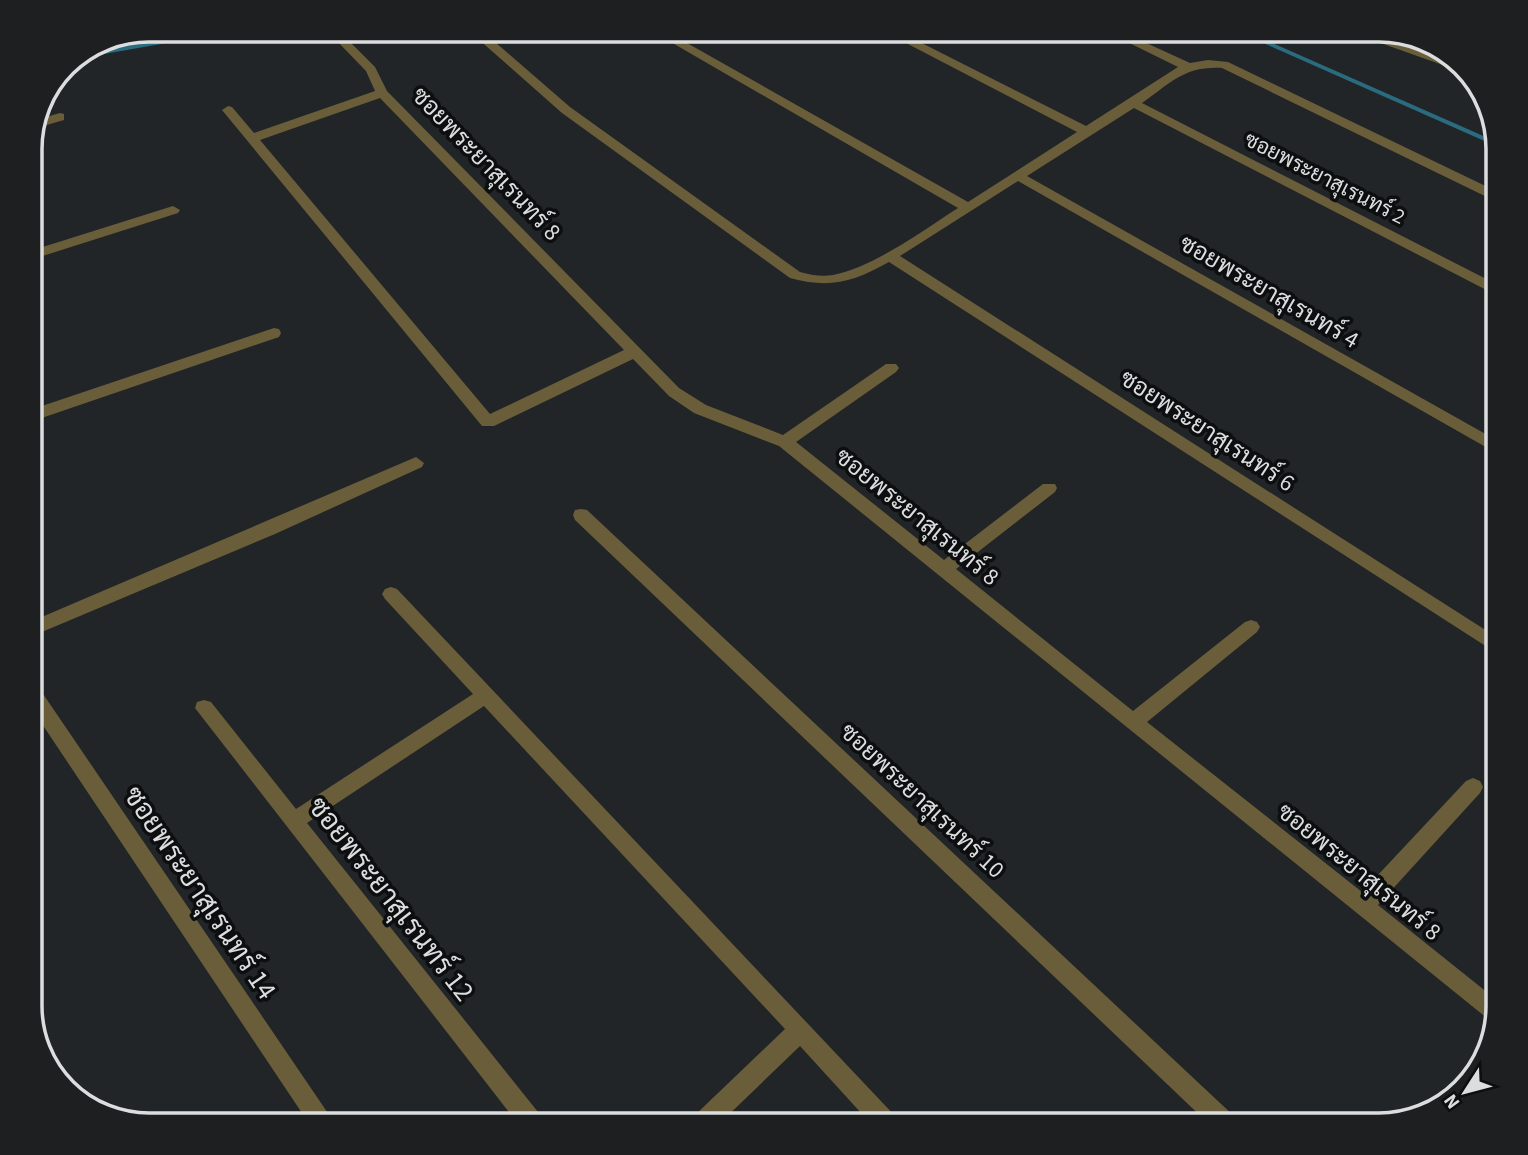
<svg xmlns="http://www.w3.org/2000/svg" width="1528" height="1155" viewBox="0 0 1528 1155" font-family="'Source Sans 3',Sarabun,sans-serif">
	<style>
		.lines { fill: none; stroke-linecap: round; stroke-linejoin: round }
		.stream { fill: #2b6b80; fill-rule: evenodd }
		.canal { fill: #2b6b80; fill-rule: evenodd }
		.minor { fill: #6a5d3a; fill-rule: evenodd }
		.labels { text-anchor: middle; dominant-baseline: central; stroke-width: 7; stroke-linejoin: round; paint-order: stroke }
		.far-street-label { font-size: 21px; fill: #dbddde; stroke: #0c0e0f }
		.street-label { font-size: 24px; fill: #dbddde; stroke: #0c0e0f }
		.near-street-label { font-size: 28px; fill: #dbddde; stroke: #0c0e0f }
		.rim { fill: none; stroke: #dbddde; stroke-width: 3.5 }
	</style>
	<rect width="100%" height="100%" fill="#212527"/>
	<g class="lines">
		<!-- stream -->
		<path class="stream" d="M1234 30H1243L1497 142 1498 147Z"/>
		<!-- canal -->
		<path class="canal" d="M160 30H213L210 35 201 37 104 54 94 51 140 33Z"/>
		<!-- minor -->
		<path class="minor" d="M468 30H481L570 107 800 272C811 275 822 277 833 275 874 267 922 231 958 208L650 30H664L968 202 1077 132 881 30H896L1086 126 1178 67 1103 30H1118L1190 63 1208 60 1228 62 1498 192V201L1493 200 1222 68C1184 66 1171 83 1142 103L1498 285V296L1134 108 1027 176 1498 441V454L1018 181 900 256 1498 638V654L889 262C853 282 830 289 790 278L562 113Z
			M1344 30H1360L1461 65 1468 74Z
			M335 35H343L375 67 387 91 679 388 706 405 783 435 886 364H896L899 368 896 372 796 442 944 560 1043 484H1055L1057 488 1055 492 956 569 1133 711 1245 622 1251 620 1257 622 1260 627 1257 632 1147 722 1362 892 1466 781 1473 778 1480 781 1483 787 1480 793 1378 905 1498 1001 1493 1023 779 446 694 413 669 396 633 359 494 426H482L222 110 228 106 232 107 254 133 375 91 366 71 335 39ZM380 98 624 350 490 414 260 140Z
			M60 113 64 114V120L33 129 36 120Z
			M173 206 180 210 178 213 30 260V251Z
			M274 328 279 329 281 333 279 337 30 422V410Z
			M416 457 424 463 422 467 275 534 30 637V622Z
			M581 509 587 510 1235 1117 1239 1125H1210L575 520 573 515 575 510Z
			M391 587 397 589 896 1117 900 1125H872L800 1046 718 1125H689L693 1117 785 1029 484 706 307 823 542 1117 546 1125H519L195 708 197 702 204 700 211 702 296 809 473 694 385 599 382 594 385 589Z
			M30 683 37 685 336 1125H310L30 706Z"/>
	</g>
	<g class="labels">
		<!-- far-street labels -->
		<g class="far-street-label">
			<text transform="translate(1325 178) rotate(27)">ซอยพระยาสุเรนทร์ 2</text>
		</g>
		<!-- street labels -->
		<g class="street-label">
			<text transform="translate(486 164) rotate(46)">ซอยพระยาสุเรนทร์ 8</text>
			<text transform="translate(1269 292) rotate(30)">ซอยพระยาสุเรนทร์ 4</text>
			<text transform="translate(1207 431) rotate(33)">ซอยพระยาสุเรนทร์ 6</text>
			<text transform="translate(917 517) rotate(39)">ซอยพระยาสุเรนทร์ 8</text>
			<text transform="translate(922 801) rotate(43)">ซอยพระยาสุเรนทร์ 10</text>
			<text transform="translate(1359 872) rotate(39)">ซอยพระยาสุเรนทร์ 8</text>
		</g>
		<!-- near-street labels -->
		<g class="near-street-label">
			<text transform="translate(200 893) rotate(56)">ซอยพระยาสุเรนทร์ 14</text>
			<text transform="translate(391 899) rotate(52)">ซอยพระยาสุเรนทร์ 12</text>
		</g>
	</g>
	<!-- crop -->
	<path d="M0 0H1528V1155H0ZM149 42H1379A107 107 0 0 1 1486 149V1006A107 107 0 0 1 1379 1113H149A107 107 0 0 1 42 1006V149A107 107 0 0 1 149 42Z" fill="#1d1f20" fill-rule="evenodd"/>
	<path class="rim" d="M149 42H1379A107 107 0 0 1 1486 149V1006A107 107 0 0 1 1379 1113H149A107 107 0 0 1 42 1006V149A107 107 0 0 1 149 42Z"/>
	<!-- north arrow -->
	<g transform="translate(1465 1092) rotate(234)" stroke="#0c0e0f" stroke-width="5" paint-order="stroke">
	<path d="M0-5L12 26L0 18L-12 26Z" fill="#dbddde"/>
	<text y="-10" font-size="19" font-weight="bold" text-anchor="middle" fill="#dbddde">N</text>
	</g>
</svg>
